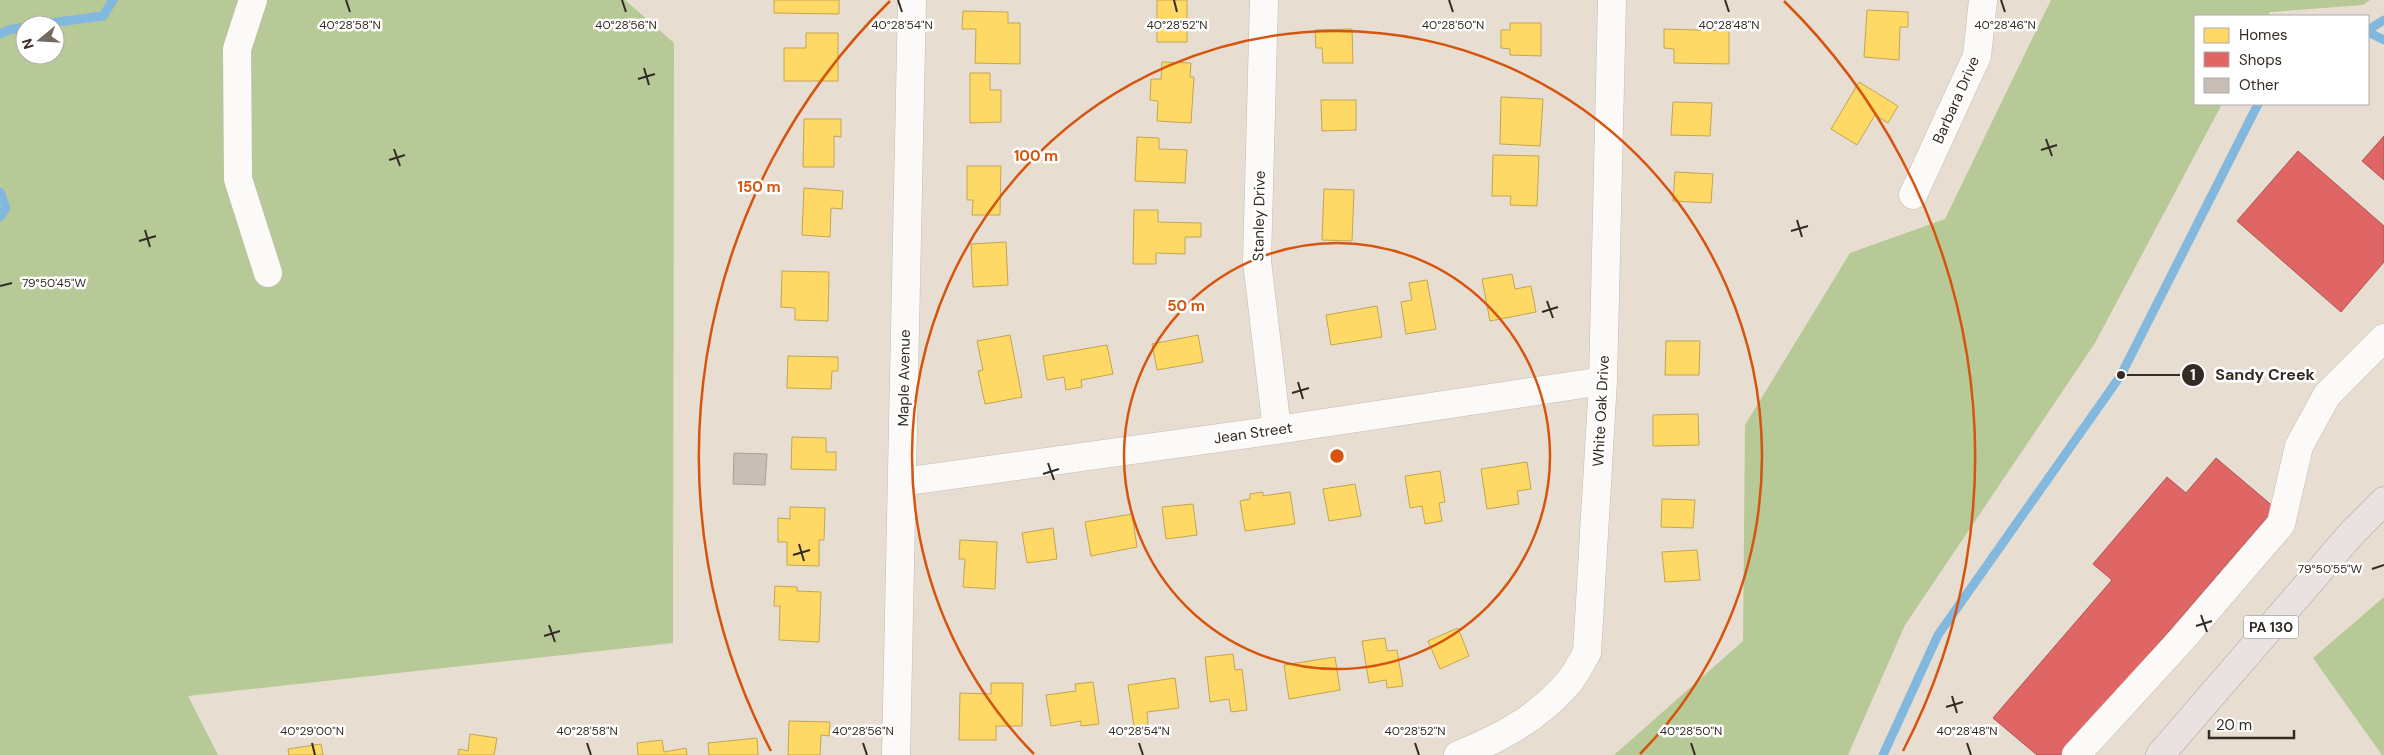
<svg xmlns="http://www.w3.org/2000/svg" width="2384" height="755" viewBox="0 0 2384 755" font-family="'DM Sans',sans-serif">
	<style>
		.forest { fill: #b6c996; fill-rule: evenodd }
		.homes { fill: #ffd966; stroke: #c2a552 }
		.shops { fill: #e06666; stroke: #ac5552 }
		.lines { fill: none; stroke-linecap: round; stroke-linejoin: round }
		.stream { stroke: #82b7de; stroke-width: 9 }
		.building { fill: #c7beb6; stroke: #a9a097 }
		.minor-casing { stroke: #c3bbb1; stroke-width: 29 }
		.major-casing { stroke: #ac9d99; stroke-width: 29 }
		.minor { stroke: #fcfaf8; stroke-width: 28 }
		.major { stroke: #e9e2e1; stroke-width: 28 }
		.ticks { fill: none; stroke: #342c24; stroke-width: 2 }
		.ring { fill: none; stroke: #d6540e; stroke-width: 2.5 }
		.labels { text-anchor: middle; dominant-baseline: central; stroke-width: 5; stroke-linejoin: round; paint-order: stroke }
		.shield { fill: #fff; stroke: #716b66; stroke-width: 1 }
		.shield-label { font-size: 14px; font-weight: bold; fill: #342c24 }
		.street-label { font-size: 15px; fill: #342c24; stroke: #fff }
		.ticks-label { font-size: 12px; text-anchor: middle; fill: #342c24; stroke: #fff; stroke-width: 5; stroke-linejoin: round; paint-order: stroke }
		.centre { fill: #d6540e; stroke: #fff; stroke-width: 2.5 }
		.ring-label { font-size: 15px; text-anchor: middle; font-weight: bold; fill: #d6540e; stroke: #fff; stroke-width: 5; stroke-linejoin: round; paint-order: stroke }
		.leader { fill: none; stroke: #342c24; stroke-width: 2 }
		.callout-dot { fill: #342c24; stroke: #fff; stroke-width: 2 }
		.mark-label { font-size: 15px; text-anchor: middle; font-weight: bold; fill: #fff }
		.callout-label { font-size: 16px; text-anchor: middle; font-weight: bold; fill: #342c24; stroke: #fff; stroke-width: 5; stroke-linejoin: round; paint-order: stroke }
	</style>
	<rect width="100%" height="100%" fill="#e8ddd1"/>
	<!-- forest -->
	<path class="forest" d="M0 0H625L674 43 673 643 188 696 218 755H0ZM25 25H55V55H25Z
		M2051 0H2370L2363 5 2270 12 2268 16H2195V104H2222L2095 343 1905 625 1848 755H1614L1743 641 1745 425 1850 253 1945 219Z
		M2384 597V755H2382L2313 658Z"/>
	<!-- homes -->
	<path class="homes" d="M774 0H839V14L774 13Z
		M1157 0H1187V42H1157Z
		M1867 10 1908 12V27H1900L1899 60 1864 57Z
		M963 11 1008 12V23H1020V64L975 63 976 29H962Z
		M1510 23H1541V56L1510 55V49L1501 48V30H1510Z
		M1352 29 1353 63H1323L1322 48H1316L1315 30Z
		M1664 29 1729 31V64L1674 63V49L1664 48Z
		M806 33H838V81H784V48H806Z
		M1162 62 1191 63 1190 77H1194L1191 123 1157 121 1158 101 1150 100 1151 79H1161Z
		M970 73H990V90H1001V122L970 123Z
		M1859 82 1898 106 1888 123 1875 115 1857 145 1831 129Z
		M1501 97 1543 99 1540 146 1500 144Z
		M1321 100H1356V130L1322 131Z
		M1673 102 1712 103 1710 136 1671 135Z
		M804 119H841V137L834 136V167H803Z
		M1137 137 1159 138V149L1187 150 1185 183 1135 181Z
		M1493 155 1539 156 1537 206 1510 205 1511 196H1492Z
		M967 166H1001L1000 215H972L973 200H967Z
		M1675 172 1713 174 1711 203 1673 201Z
		M804 188 843 191 842 209 831 208 830 237 802 235Z
		M1324 189 1354 190 1352 241 1322 240Z
		M1134 210H1158V222L1201 223V237H1185V254L1156 253V264H1133Z
		M1006 242 1008 285 973 287 971 244Z
		M782 271 829 272 828 321 795 320V308L781 307Z
		M1512 274 1515 289 1531 286 1536 312 1490 321 1482 279Z
		M1427 280 1436 329 1406 334 1401 302 1412 300 1409 283Z
		M1377 306 1382 337 1331 345 1326 315Z
		M1010 335 1022 397 985 404 978 371 983 370 977 341Z
		M1198 335 1203 362 1157 370 1152 344Z
		M1666 341H1700L1699 375H1665Z
		M1107 345 1113 374 1081 380 1082 387 1066 390 1064 377 1047 380 1043 356Z
		M788 356 838 357V371H832L831 389 787 388Z
		M1698 414 1699 445 1653 446V415Z
		M792 437 826 438V452H836V470L791 469Z
		M1527 462 1531 489 1517 491 1519 504 1487 509 1481 469Z
		M1440 471 1445 502 1439 503 1442 521 1425 524 1422 506 1410 508 1405 476Z
		M1355 484 1361 516 1329 521 1323 489Z
		M1263 492V496L1290 492 1295 524 1245 531 1240 501 1250 499V494Z
		M1662 499 1695 500 1693 528 1661 527Z
		M1193 504 1197 535 1166 539 1162 507Z
		M790 507 825 508 824 540H819V566L787 565V542H778V518L790 519Z
		M1132 514 1137 547 1091 556 1085 522Z
		M1053 528 1057 559 1027 563 1022 533Z
		M960 540 997 542 995 589 963 587 965 559H959Z
		M1697 550 1700 580 1665 582 1662 552Z
		M775 586 797 587V591L821 592 819 642 779 640 780 606H774Z
		M1458 628 1469 656 1440 669 1428 641Z
		M1385 638 1387 651 1397 650 1403 686 1387 688 1386 680 1369 683 1362 641Z
		M1233 654 1235 670 1242 669 1247 710 1231 712 1229 699 1210 702 1205 657Z
		M1335 657 1340 690 1289 699 1284 665Z
		M1175 678 1179 708 1147 712 1148 724 1134 726 1128 685Z
		M1093 682 1099 724 1081 726V721L1051 726 1046 695 1076 691 1075 684Z
		M991 683H1023L1022 726H996V740H959L960 693 991 694Z
		M789 721 830 722 829 736 821 735 820 755H788Z
		M470 734 497 738 494 755H458L459 749 468 751Z
		M757 738 758 755H709L708 743Z
		M662 740 664 752 686 748 687 755H638L637 743Z
		M321 744 323 755H289L288 749Z"/>
	<!-- shops -->
	<path class="shops" d="M2384 136V180L2362 161Z
		M2298 151 2384 226V262L2341 312 2237 221Z
		M2216 458 2275 508 2062 755H2037L1993 718 2112 580 2093 564 2167 477 2186 493Z"/>
	<g class="lines">
		<!-- stream -->
		<path class="stream" d="M35 25 103 16 113 0
			M2368 30 2384 20
			M2368 32 2384 40
			M0 34 8 30 25 27
			M0 192 6 208 0 217
			M1883 755 1938 635 2121 375 2258 104"/>
	</g>
	<!-- building -->
	<path class="building" d="M734 453 767 454 765 485 733 484Z"/>
	<g class="lines">
		<!-- minor casing -->
		<g class="minor-casing">
			<path id="minor" d="M253 0 237 49 238 179 268 273
				M1264 0 1257 261 1277 430
				M1913 195 1977 56 1983 0
				M902 482 1277 430 1603 381
				M896 755 912 0
				M1458 755C1501 738 1538 718 1569 682 1576 674 1581 662 1587 653L1603 381 1612 0
				M2076 755 2183 638 2281 524 2299 446 2327 395 2384 338"/>
		</g>
		<!-- major casing -->
		<g class="major-casing">
			<path id="major" d="M2160 755 2352 533 2384 501"/>
		</g>
		<!-- minor -->
		<use href="#minor" class="minor"/>
		<!-- major -->
		<use href="#major" class="major"/>
	</g>
	<!-- ticks -->
	<path class="ticks" d="M346 0 350 12M622 0 626 12M898 0 902 12M1174 0 1177 12M1449 0 1453 12M1725 0 1729 12M2001 0 2005 12M644 68 649 85M638 79 655 74M2046 139 2052 156M394 149 400 166M2041 150 2057 145M389 160 405 155M1797 220 1802 237M145 230 150 247M1791 231 1808 226M139 241 156 236M0 286 12 283M1547 301 1553 318M1542 312 1558 307M1298 382 1303 399M1292 393 1309 388M1048 463 1054 480M1043 474 1059 469M799 544 804 561M793 555 810 550M2372 569 2384 565M2201 615 2207 632M549 625 555 642M2196 626 2212 621M544 636 560 631M1952 696 1957 713M1946 707 1963 702M312 743 315 755M587 743 591 755M863 743 867 755M1139 743 1143 755M1415 743 1419 755M1691 743 1695 755M1967 743 1971 755"/>
	<!-- distance rings -->
	<g class="ring">
		<circle cx="1337" cy="456" r="213"/>
		<path d="M1034 754A425 425 0 1 1 1640 754"/>
		<path d="M771 751A638 638 0 0 1 890 1M1784 1A638 638 0 0 1 1903 751"/>
	</g>
	<g class="labels">
		<!-- shield labels -->
		<rect class="shield" x="2243.5" y="615.5" width="55" height="23" rx="4"/>
		<g class="shield-label">
			<text x="2271" y="627">PA 130</text>
		</g>
		<!-- street labels -->
		<g class="street-label">
			<text transform="translate(1956 100) rotate(-66)">Barbara Drive</text>
			<text transform="translate(1259 216) rotate(-89)">Stanley Drive</text>
			<text transform="translate(904 378) rotate(-89)">Maple Avenue</text>
			<text transform="translate(1601 411) rotate(-87)">White Oak Drive</text>
			<text transform="translate(1253 433) rotate(-8)">Jean Street</text>
		</g>
	</g>
	<g class="ticks-label">
		<text x="350" y="29">40°28'58"N</text>
		<text x="626" y="29">40°28'56"N</text>
		<text x="902" y="29">40°28'54"N</text>
		<text x="1177" y="29">40°28'52"N</text>
		<text x="1453" y="29">40°28'50"N</text>
		<text x="1729" y="29">40°28'48"N</text>
		<text x="2005" y="29">40°28'46"N</text>
		<text x="54" y="287">79°50'45"W</text>
		<text x="2330" y="573">79°50'55"W</text>
		<text x="312" y="735">40°29'00"N</text>
		<text x="587" y="735">40°28'58"N</text>
		<text x="863" y="735">40°28'56"N</text>
		<text x="1139" y="735">40°28'54"N</text>
		<text x="1415" y="735">40°28'52"N</text>
		<text x="1691" y="735">40°28'50"N</text>
		<text x="1967" y="735">40°28'48"N</text>
	</g>
	<circle cx="1337" cy="456" r="8" class="centre"/>
	<g class="ring-label">
		<text x="1036" y="161">100 m</text>
		<text x="759" y="192">150 m</text>
		<text x="1186" y="311">50 m</text>
	</g>
	<!-- callouts -->
	<path class="leader" d="M2121 375L2193 375"/>
	<g class="callout-dot">
		<circle cx="2121" cy="375" r="5"/>
		<circle cx="2193" cy="375" r="12"/>
	</g>
	<g class="mark-label">
		<text x="2193" y="380">1</text>
	</g>
	<g class="callout-label">
		<text x="2265" y="380">Sandy Creek</text>
	</g>
	<!-- legend -->
	<rect x="2194" y="15" width="175" height="90" fill="#ffffff" stroke="#aeaba7"/>
	<rect x="2204" y="28" width="25" height="15" fill="#ffd966" stroke="#aeaba7"/>
	<text x="2239" y="40" font-size="15" fill="#342c24">Homes</text>
	<rect x="2204" y="52" width="25" height="15" fill="#e06666" stroke="#aeaba7"/>
	<text x="2239" y="65" font-size="15" fill="#342c24">Shops</text>
	<rect x="2204" y="78" width="25" height="15" fill="#c7beb6" stroke="#aeaba7"/>
	<text x="2239" y="90" font-size="15" fill="#342c24">Other</text>
	<!-- north arrow -->
	<g transform="translate(40 40) rotate(252)"><circle r="24" fill="#ffffff" stroke="#aeaba7"/>
	<path d="M0-4L9 19L0 12L-9 19Z" fill="#736a61"/>
	<text y="-8" font-size="14" font-weight="bold" text-anchor="middle" fill="#342c24">N</text>
	</g>
	<!-- scale -->
	<path d="M2209 730v8h85v-8" fill="none" stroke="#342c24" stroke-width="2.5"/>
	<text x="2216" y="730" font-size="15" fill="#342c24" stroke="#ffffff" stroke-width="4" paint-order="stroke">20 m</text>
</svg>
